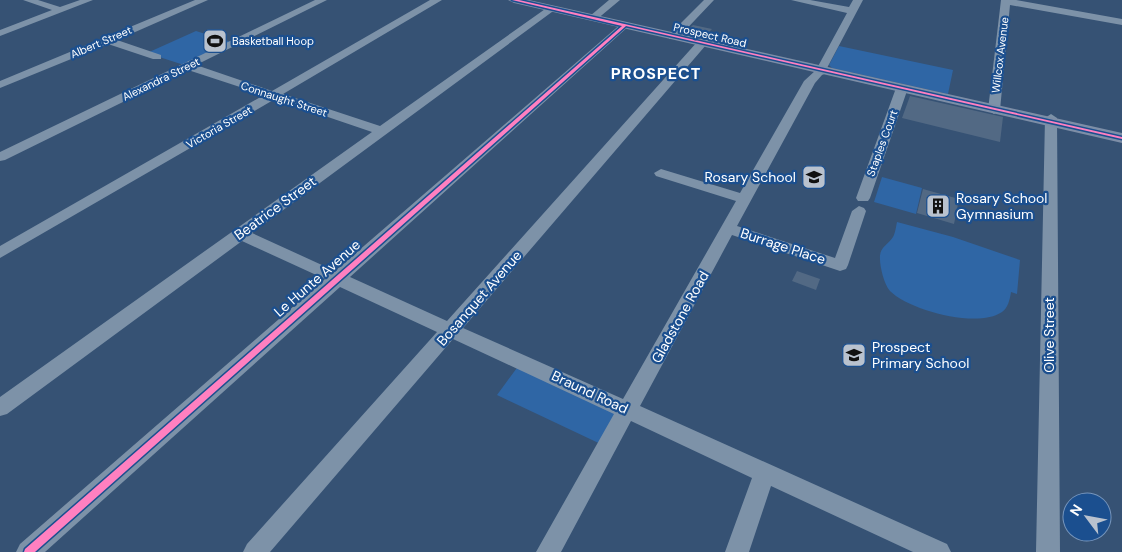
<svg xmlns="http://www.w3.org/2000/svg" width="1122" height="552" viewBox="0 0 1122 552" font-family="'DM Sans',sans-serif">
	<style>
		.green { fill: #2f66a5 }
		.building { fill: #526984 }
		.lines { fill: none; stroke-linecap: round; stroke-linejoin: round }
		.minor { fill: #7d92a8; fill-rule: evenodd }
		.major { fill: #7d8ea7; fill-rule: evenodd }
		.cycleway-casing { stroke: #1b4f8f; stroke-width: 3 }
		.cycleway { fill: #ff80c0; fill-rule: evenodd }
		.labels { text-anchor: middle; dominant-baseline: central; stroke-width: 4.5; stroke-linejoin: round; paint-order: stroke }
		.far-street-label { font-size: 11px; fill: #fff; stroke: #1b4f8f }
		.far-poi-label { font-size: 11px; fill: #fff; stroke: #1b4f8f; text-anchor: start }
		.poi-label { font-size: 14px; fill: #fff; stroke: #1b4f8f; text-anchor: start }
		.street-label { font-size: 14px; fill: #fff; stroke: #1b4f8f }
		.far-district-label { font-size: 16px; font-weight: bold; letter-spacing: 1px; fill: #fff; stroke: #1b4f8f }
	</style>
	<rect width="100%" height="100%" fill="#365274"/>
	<!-- green -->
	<path class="green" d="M196 31 234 43 187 66 147 53Z
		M839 46 953 70 948 94 832 68 829 65Z
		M882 177 922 188 916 214 874 202Z
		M897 222 953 237 1020 260 1017 294 1011 292C1010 299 1008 308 1002 312 977 329 909 310 890 291 884 284 880 267 880 259 879 247 888 245 893 237 895 234 896 227 897 222Z
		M522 361 628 410 607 447 497 395Z"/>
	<!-- building -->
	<path class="building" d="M693 25 712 29 704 37 685 33Z
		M910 96 1003 117 1000 142 902 118Z
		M923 189 959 199 954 224 917 213Z
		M797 271 820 279 816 290 792 281Z"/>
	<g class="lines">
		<!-- minor -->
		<path class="minor" d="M23 0H38L60 7 80 0H93L0 36V30L52 10Z
			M195 0H208L117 40 161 55V59H153L108 44 0 88V81Z
			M315 0H327L196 65 272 91 430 0H442L283 94 380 126 548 7 556 9 252 233 335 271 622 23 630 25 350 277 447 321 698 41H706V45L463 328 623 399 736 201 656 176 654 173 661 169 740 193 804 81 816 70 847 13 791 0H810L849 7 853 0H863L827 68 831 71 822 75 815 83 737 226 835 258 852 211 859 206 864 208 866 211 848 265 846 269 840 271 732 235 640 406 947 544 951 552H913L771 486 749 552H725L752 478 631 421 561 552H536L614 414 453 339 270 552H243L247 544 437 332 340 287 45 552H16L20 544 325 279 242 241 7 414 0 416V397L372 132 275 99 0 258V246L264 95 188 70 5 160 0 161V152Z
			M609 0H620L596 20H590V16Z
			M704 0H714L677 39H669V35Z
			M1001 0H1016L1122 19V25L1010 5 1000 110 994 114 988 110Z
			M902 85 908 88 870 198 868 201H858L856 198 896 88Z
			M1051 114 1057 118 1060 552H1036L1045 118Z"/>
		<!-- major -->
		<path class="major" d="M508 0H529L1122 133V143L514 3Z"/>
		<!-- cycleway casing -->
		<g class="cycleway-casing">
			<path id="cycleway" d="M512 0H519L1122 137V139L626 26 35 552H24L25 549 622 26Z"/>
		</g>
		<!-- cycleway -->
		<use href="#cycleway" class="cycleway"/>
	</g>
	<!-- icons -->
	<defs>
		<g id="stadium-square" transform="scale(1.25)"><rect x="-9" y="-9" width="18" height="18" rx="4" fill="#b9c2ce" stroke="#1b4f8f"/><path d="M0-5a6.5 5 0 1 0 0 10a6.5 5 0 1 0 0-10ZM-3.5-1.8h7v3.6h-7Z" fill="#111"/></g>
		<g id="school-square" transform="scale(1.25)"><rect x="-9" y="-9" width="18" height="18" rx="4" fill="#b9c2ce" stroke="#1b4f8f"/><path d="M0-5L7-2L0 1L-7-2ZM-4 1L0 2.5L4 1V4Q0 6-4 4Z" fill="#111"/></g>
		<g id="building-square" transform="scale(1.25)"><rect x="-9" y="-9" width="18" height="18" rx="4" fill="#b9c2ce" stroke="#1b4f8f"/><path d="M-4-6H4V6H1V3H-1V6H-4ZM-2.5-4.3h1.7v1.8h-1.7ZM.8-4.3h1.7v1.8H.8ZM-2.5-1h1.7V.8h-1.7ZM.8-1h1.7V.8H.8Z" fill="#111"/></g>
	</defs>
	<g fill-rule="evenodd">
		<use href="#stadium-square" x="215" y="41"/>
		<use href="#school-square" x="814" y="177"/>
		<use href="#building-square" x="938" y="206"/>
		<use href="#school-square" x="854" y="355"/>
	</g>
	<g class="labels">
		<!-- far-street labels -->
		<g class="far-street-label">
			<text transform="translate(710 35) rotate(13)">Prospect Road</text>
			<text transform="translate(101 42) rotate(-23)">Albert Street</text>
			<text transform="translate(1000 55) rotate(-83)">Willcox Avenue</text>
			<text transform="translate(161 79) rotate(-26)">Alexandra Street</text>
			<text transform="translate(284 99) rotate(18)">Connaught Street</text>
			<text transform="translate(219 127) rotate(-30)">Victoria Street</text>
			<text transform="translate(882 143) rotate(-70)">Staples Court</text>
		</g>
		<!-- far-poi labels -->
		<g class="far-poi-label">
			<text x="232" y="41">Basketball Hoop</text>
		</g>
		<!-- poi labels -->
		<g class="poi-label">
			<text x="796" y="177" text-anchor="end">Rosary School</text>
			<text x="956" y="198">Rosary School<tspan x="956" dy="16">Gymnasium</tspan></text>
			<text x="872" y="347">Prospect<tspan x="872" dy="16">Primary School</tspan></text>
		</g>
		<!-- street labels -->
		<g class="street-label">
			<text transform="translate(275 208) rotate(-36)">Beatrice Street</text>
			<text transform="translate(783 246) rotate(18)">Burrage Place</text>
			<text transform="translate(317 278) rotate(-41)">Le Hunte Avenue</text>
			<text transform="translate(479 298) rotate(-49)">Bosanquet Avenue</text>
			<text transform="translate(680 317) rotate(-61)">Gladstone Road</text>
			<text transform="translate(1049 335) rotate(-90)">Olive Street</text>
			<text transform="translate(590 392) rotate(25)">Braund Road</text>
		</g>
		<!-- far-district labels -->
		<g class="far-district-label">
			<text x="656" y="73">PROSPECT</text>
		</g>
	</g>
	<!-- north arrow -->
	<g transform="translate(1087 517) rotate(302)"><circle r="24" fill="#1b4f8f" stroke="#7695bc"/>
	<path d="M0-4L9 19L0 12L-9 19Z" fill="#b9c2ce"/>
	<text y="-8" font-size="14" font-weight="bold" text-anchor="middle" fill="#ffffff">N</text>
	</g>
</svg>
